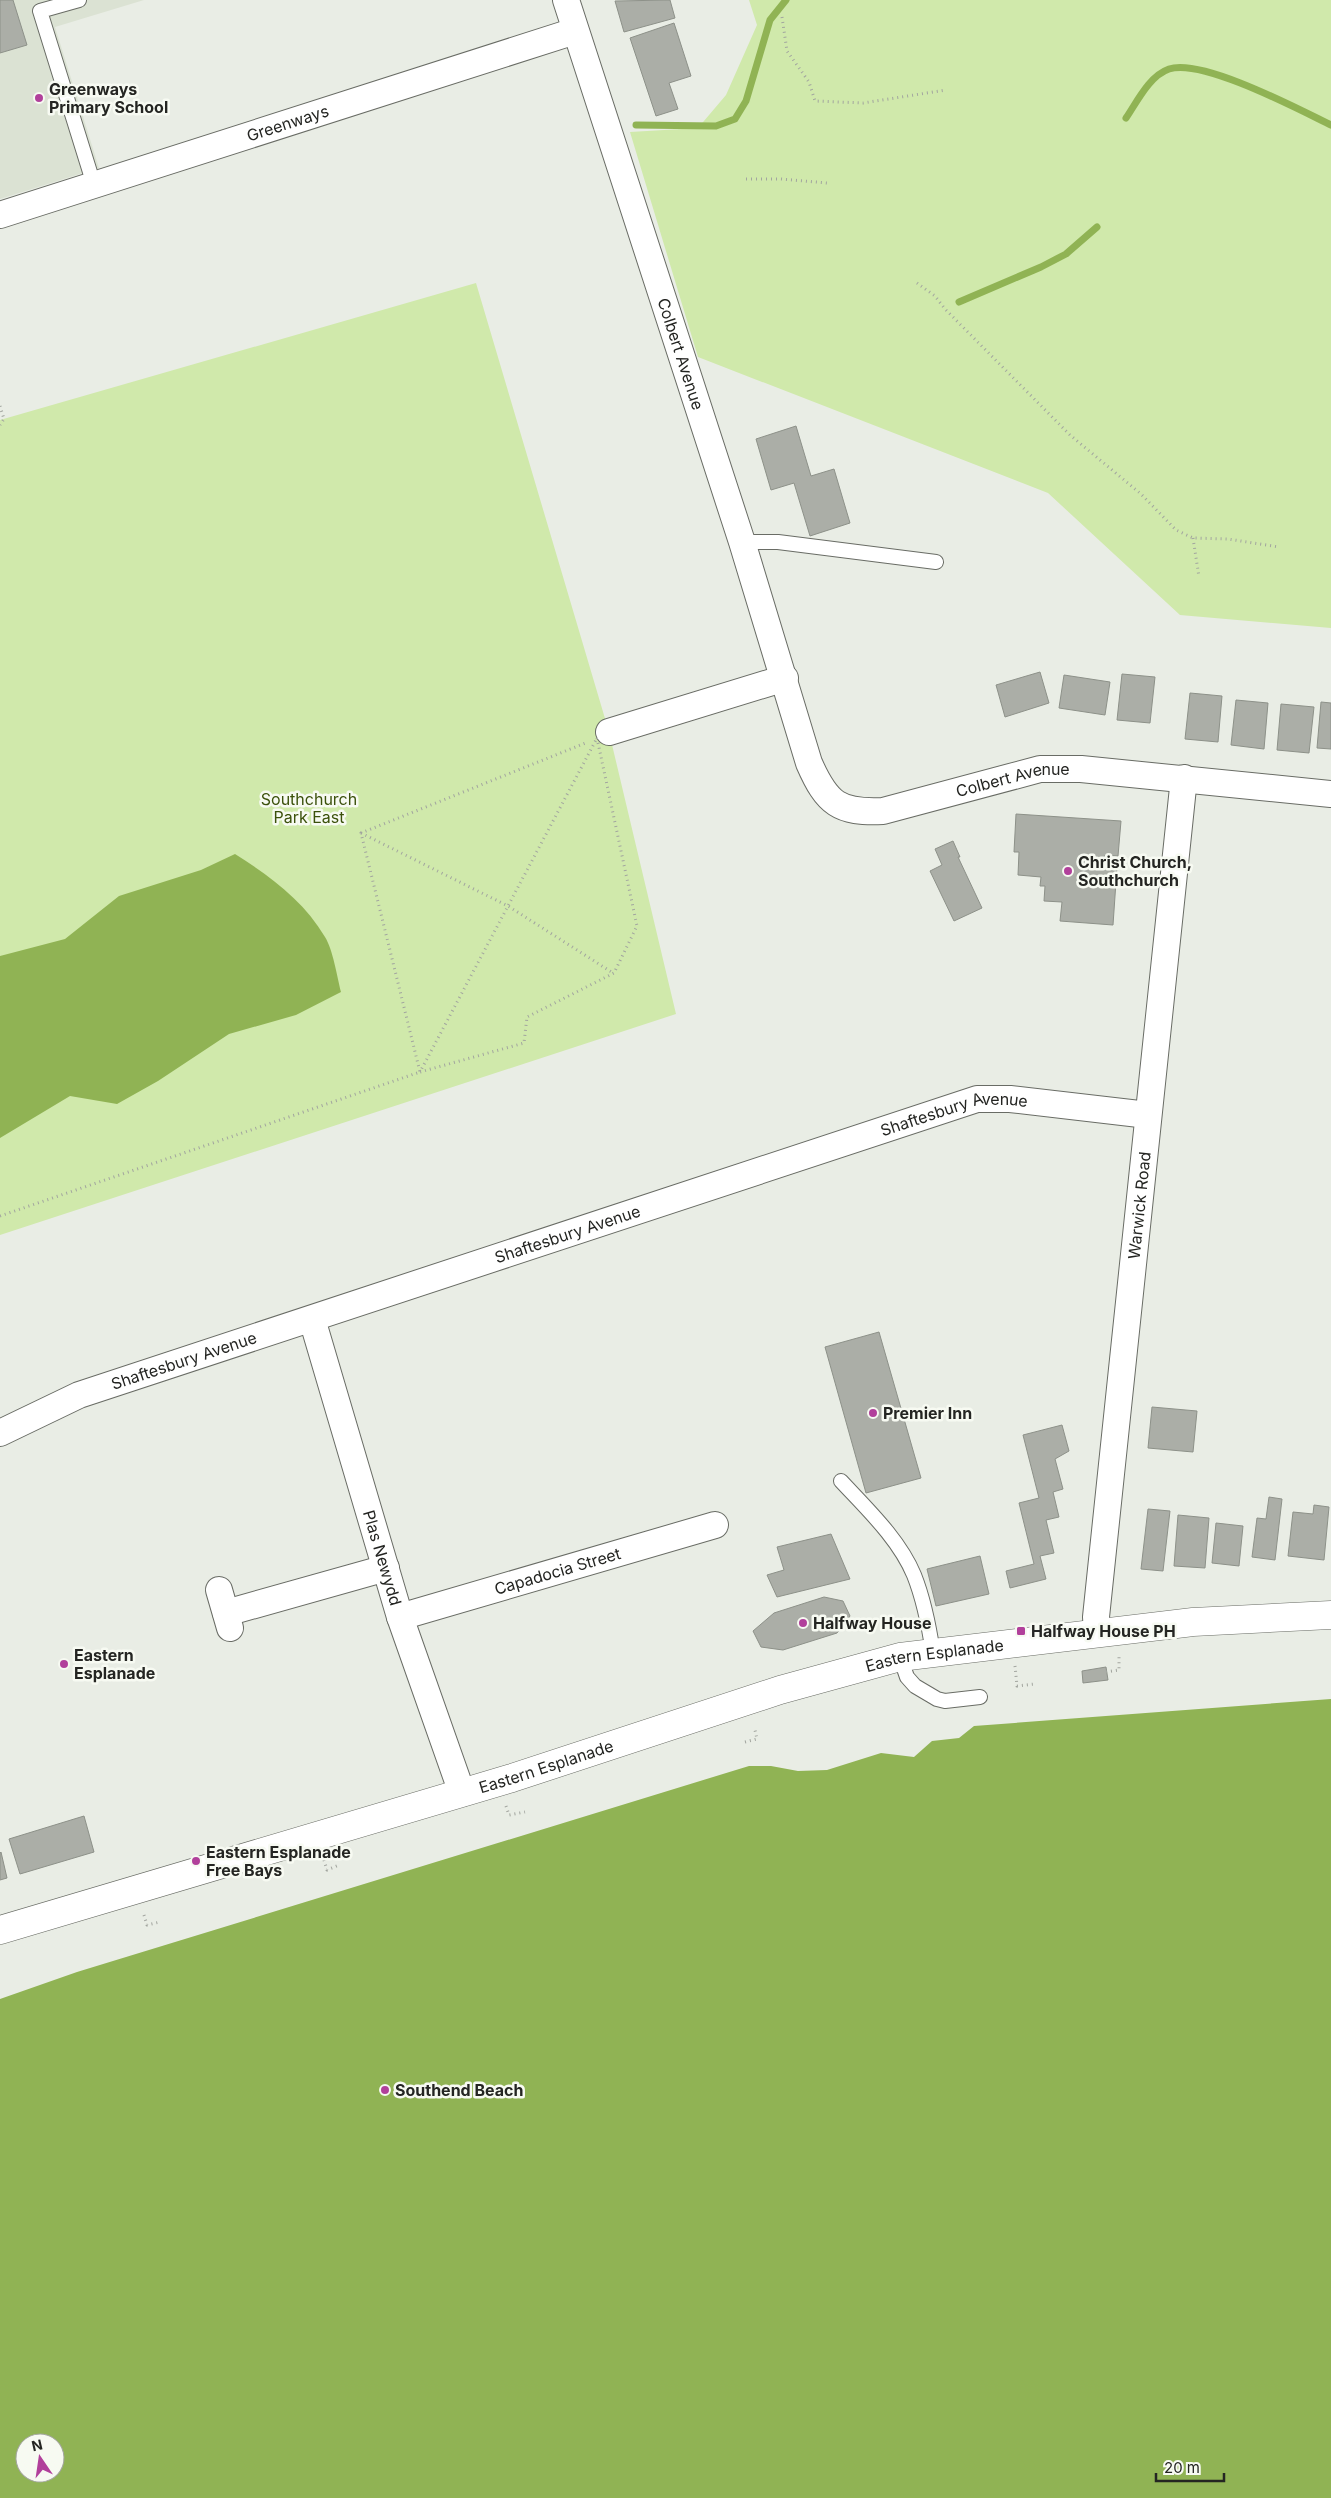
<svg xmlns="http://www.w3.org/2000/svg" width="1331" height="2498" viewBox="0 0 1331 2498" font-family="Inter,sans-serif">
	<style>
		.built { fill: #dbe2d3 }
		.green { fill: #d0e9ab }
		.water { fill: #90b354; fill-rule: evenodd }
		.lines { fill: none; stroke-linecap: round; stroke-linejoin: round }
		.stream { stroke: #90b354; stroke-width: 7 }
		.building { fill: #abaea7; stroke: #8d9189 }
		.service-casing { stroke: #696c65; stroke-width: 16 }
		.minor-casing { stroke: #696c65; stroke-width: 28 }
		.secondary-casing { stroke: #696c65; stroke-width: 29 }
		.path { stroke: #a2a59f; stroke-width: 3; stroke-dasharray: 1 4; stroke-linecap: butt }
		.service { stroke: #fff; stroke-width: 14 }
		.minor { stroke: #fff; stroke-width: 26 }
		.secondary { stroke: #fff; stroke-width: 28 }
		.poi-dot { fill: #b1409b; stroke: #f7faf2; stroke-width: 2 }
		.labels { text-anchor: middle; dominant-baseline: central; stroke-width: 5; stroke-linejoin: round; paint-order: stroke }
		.poi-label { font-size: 16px; font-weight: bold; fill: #242522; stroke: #f7faf2; text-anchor: start }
		.street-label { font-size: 16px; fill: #242522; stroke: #f7faf2 }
		.park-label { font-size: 16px; fill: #3b510b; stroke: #f7faf2 }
	</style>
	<rect width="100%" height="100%" fill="#e9ede5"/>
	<!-- built -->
	<path class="built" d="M0 0H144L55 27 99 168 0 199Z"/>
	<!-- green -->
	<path class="green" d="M749 0H1331V628L1180 615 1048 493 698 357 630 132 698 128 726 95 757 25Z
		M476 283 609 732 676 1014 0 1235V420Z"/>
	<!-- water -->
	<path class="water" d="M235 854C270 876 304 901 325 937 333 950 337 976 341 992L296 1015 229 1034 158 1081 117 1104 70 1096 0 1138V956L65 939 119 896 201 870Z
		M1331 1699V2498H0V1999L77 1972 749 1766H771L798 1771 827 1770 881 1753 914 1757 932 1741 959 1738 974 1726ZM25 2443H55V2473H25Z"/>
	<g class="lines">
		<!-- stream -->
		<path class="stream" d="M1126 118C1137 102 1149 76 1169 69 1202 58 1298 109 1331 125
			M636 125 716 126 735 119 746 101 770 20 786 0
			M959 302 1041 267 1066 254 1097 227"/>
	</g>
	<!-- building -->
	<path class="building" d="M0 0H13L27 45 0 53Z
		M670 0 675 18 624 32 615 1Z
		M674 23 691 76 669 83 678 109 656 116 630 38Z
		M796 426 811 476 834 469 850 523 810 536 794 483 771 490 756 439Z
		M1040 672 1049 703 1005 717 996 685Z
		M1122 674 1155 677 1150 723 1117 720Z
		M1064 675 1110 682 1105 715 1059 708Z
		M1190 693 1222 696 1218 742 1185 739Z
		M1236 700 1268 703 1264 749 1231 745Z
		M1321 702 1331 703V749L1317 748Z
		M1281 704 1314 707 1309 753 1277 750Z
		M1016 814 1121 821 1118 856 1105 855 1104 866 1117 867 1113 925 1060 921 1062 902 1044 901 1045 886H1040L1041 877 1018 875 1019 852H1014Z
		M953 841 960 857H958L982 908 954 921 930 871 942 865 935 849Z
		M879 1332 921 1478 866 1493 825 1347Z
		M1152 1407 1197 1411 1193 1452 1148 1448Z
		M1062 1425 1069 1451 1055 1459 1063 1489 1053 1492 1059 1517 1046 1520 1054 1553 1040 1556 1046 1579 1010 1588 1006 1571 1034 1564 1019 1503 1039 1498 1023 1435Z
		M1269 1497 1282 1499 1275 1560 1252 1557 1257 1518 1266 1519Z
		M1314 1505 1329 1507 1324 1560 1288 1556 1293 1512 1313 1514Z
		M1148 1509 1170 1511 1163 1571 1141 1569Z
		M1178 1515 1209 1518 1205 1568 1174 1566Z
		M1216 1523 1243 1526 1239 1566 1212 1563Z
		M831 1534 850 1579 777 1597 767 1575 784 1570 777 1547Z
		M980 1556 989 1594 936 1606 927 1569Z
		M824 1597 843 1601 850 1616 837 1633 783 1650 761 1647 753 1631 774 1613Z
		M1106 1667 1108 1680 1083 1683 1082 1671Z
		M84 1816 94 1852 20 1874 9 1839Z
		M1 1852 7 1878 0 1880V1853Z"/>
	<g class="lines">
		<!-- service casing -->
		<g class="service-casing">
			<path id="service" d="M79 0 40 11 94 185
				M742 542H778L936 562
				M841 1481C867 1509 899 1539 914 1575 924 1600 929 1626 933 1653
				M900 1657 907 1677 915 1686 937 1699 945 1701 980 1697"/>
		</g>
		<!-- minor casing -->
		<g class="minor-casing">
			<g id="minor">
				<path id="s1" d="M566 0 742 542 809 763C827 804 839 813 883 811L1040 769H1081L1331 794"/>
				<path id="s2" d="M0 215 575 31"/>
				<path d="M609 732 785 678"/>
				<path id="s3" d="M312 1319 400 1617 462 1793"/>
				<path id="s4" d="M0 1433 79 1395 977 1099H1010L1148 1115"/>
				<path d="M219 1590 230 1628"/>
				<path d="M226 1613 386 1568"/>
				<path id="s5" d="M400 1617 715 1525"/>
				<path id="s6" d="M1097 1633 1096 1617 1184 778"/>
			</g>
		</g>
		<!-- secondary casing -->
		<g class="secondary-casing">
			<g id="secondary">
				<path id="s7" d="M0 1930 512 1778 780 1690 900 1657 1193 1622 1331 1615"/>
			</g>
		</g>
		<!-- path -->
		<path class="path" d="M782 17 787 51 809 82 815 101 863 103 946 90
			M746 179H781L827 183
			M917 283 935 296 945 309 1070 435 1141 494 1176 530 1193 538 1228 539 1279 547
			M0 406 4 419 0 425
			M1193 538 1199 577
			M597 738 637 926 614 973 527 1017 524 1043 420 1072Z
			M361 833 508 906 613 973
			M0 1216 420 1072 361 833 588 742
			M1015 1666 1017 1686 1035 1684
			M1106 1672 1119 1670V1654
			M745 1742 757 1739 755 1730
			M506 1806 509 1815 525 1812
			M324 1860 327 1870 339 1865
			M144 1915 147 1925 160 1922"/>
		<!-- service -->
		<use href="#service" class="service"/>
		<!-- minor -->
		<use href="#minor" class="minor"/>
		<!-- secondary -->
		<use href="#secondary" class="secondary"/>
	</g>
	<!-- markers -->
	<g class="poi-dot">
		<circle cx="39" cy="98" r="5"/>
		<circle cx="1068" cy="871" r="5"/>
		<circle cx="873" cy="1413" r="5"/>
		<circle cx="803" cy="1623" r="5"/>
		<rect x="1016" y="1626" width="10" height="10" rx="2.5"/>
		<circle cx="64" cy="1664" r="5"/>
		<circle cx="196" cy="1861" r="5"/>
		<circle cx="385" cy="2090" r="5"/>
	</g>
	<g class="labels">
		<!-- poi labels -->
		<g class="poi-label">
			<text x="49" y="89">Greenways<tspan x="49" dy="18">Primary School</tspan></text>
			<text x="1078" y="862">Christ Church,<tspan x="1078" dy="18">Southchurch</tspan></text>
			<text x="883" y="1413">Premier Inn</text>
			<text x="813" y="1623">Halfway House</text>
			<text x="1031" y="1631">Halfway House PH</text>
			<text x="74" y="1655">Eastern<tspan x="74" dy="18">Esplanade</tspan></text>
			<text x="206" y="1852">Eastern Esplanade<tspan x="206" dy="18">Free Bays</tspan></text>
			<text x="395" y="2090">Southend Beach</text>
		</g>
		<!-- street labels -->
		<g class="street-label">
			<text stroke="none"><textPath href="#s2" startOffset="302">Greenways</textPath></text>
			<text stroke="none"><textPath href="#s1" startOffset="372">Colbert Avenue</textPath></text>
			<text stroke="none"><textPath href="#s1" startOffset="1032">Colbert Avenue</textPath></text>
			<text stroke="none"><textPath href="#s4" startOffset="1008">Shaftesbury Avenue</textPath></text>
			<text stroke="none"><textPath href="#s6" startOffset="430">Warwick Road</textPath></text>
			<text stroke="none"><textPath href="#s4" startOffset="602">Shaftesbury Avenue</textPath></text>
			<text stroke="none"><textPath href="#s4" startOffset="198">Shaftesbury Avenue</textPath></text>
			<text stroke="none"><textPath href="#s3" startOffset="249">Plas Newydd</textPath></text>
			<text stroke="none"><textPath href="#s5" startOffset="164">Capadocia Street</textPath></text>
			<text stroke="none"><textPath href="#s7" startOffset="975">Eastern Esplanade</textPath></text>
			<text stroke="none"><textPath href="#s7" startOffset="570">Eastern Esplanade</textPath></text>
		</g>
		<!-- park labels -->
		<g class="park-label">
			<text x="309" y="799">Southchurch<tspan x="309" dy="18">Park East</tspan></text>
		</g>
	</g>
	<!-- north arrow -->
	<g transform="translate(40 2458) rotate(347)"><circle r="24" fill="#f7faf2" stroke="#a3a59f"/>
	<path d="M0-4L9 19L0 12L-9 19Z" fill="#b1409b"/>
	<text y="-8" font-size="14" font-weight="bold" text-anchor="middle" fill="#242522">N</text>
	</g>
	<!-- scale -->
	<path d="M1156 2473v8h68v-8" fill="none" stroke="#242522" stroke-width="2.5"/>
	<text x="1164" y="2473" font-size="15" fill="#242522" stroke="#f7faf2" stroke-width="4" paint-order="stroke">20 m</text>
</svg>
